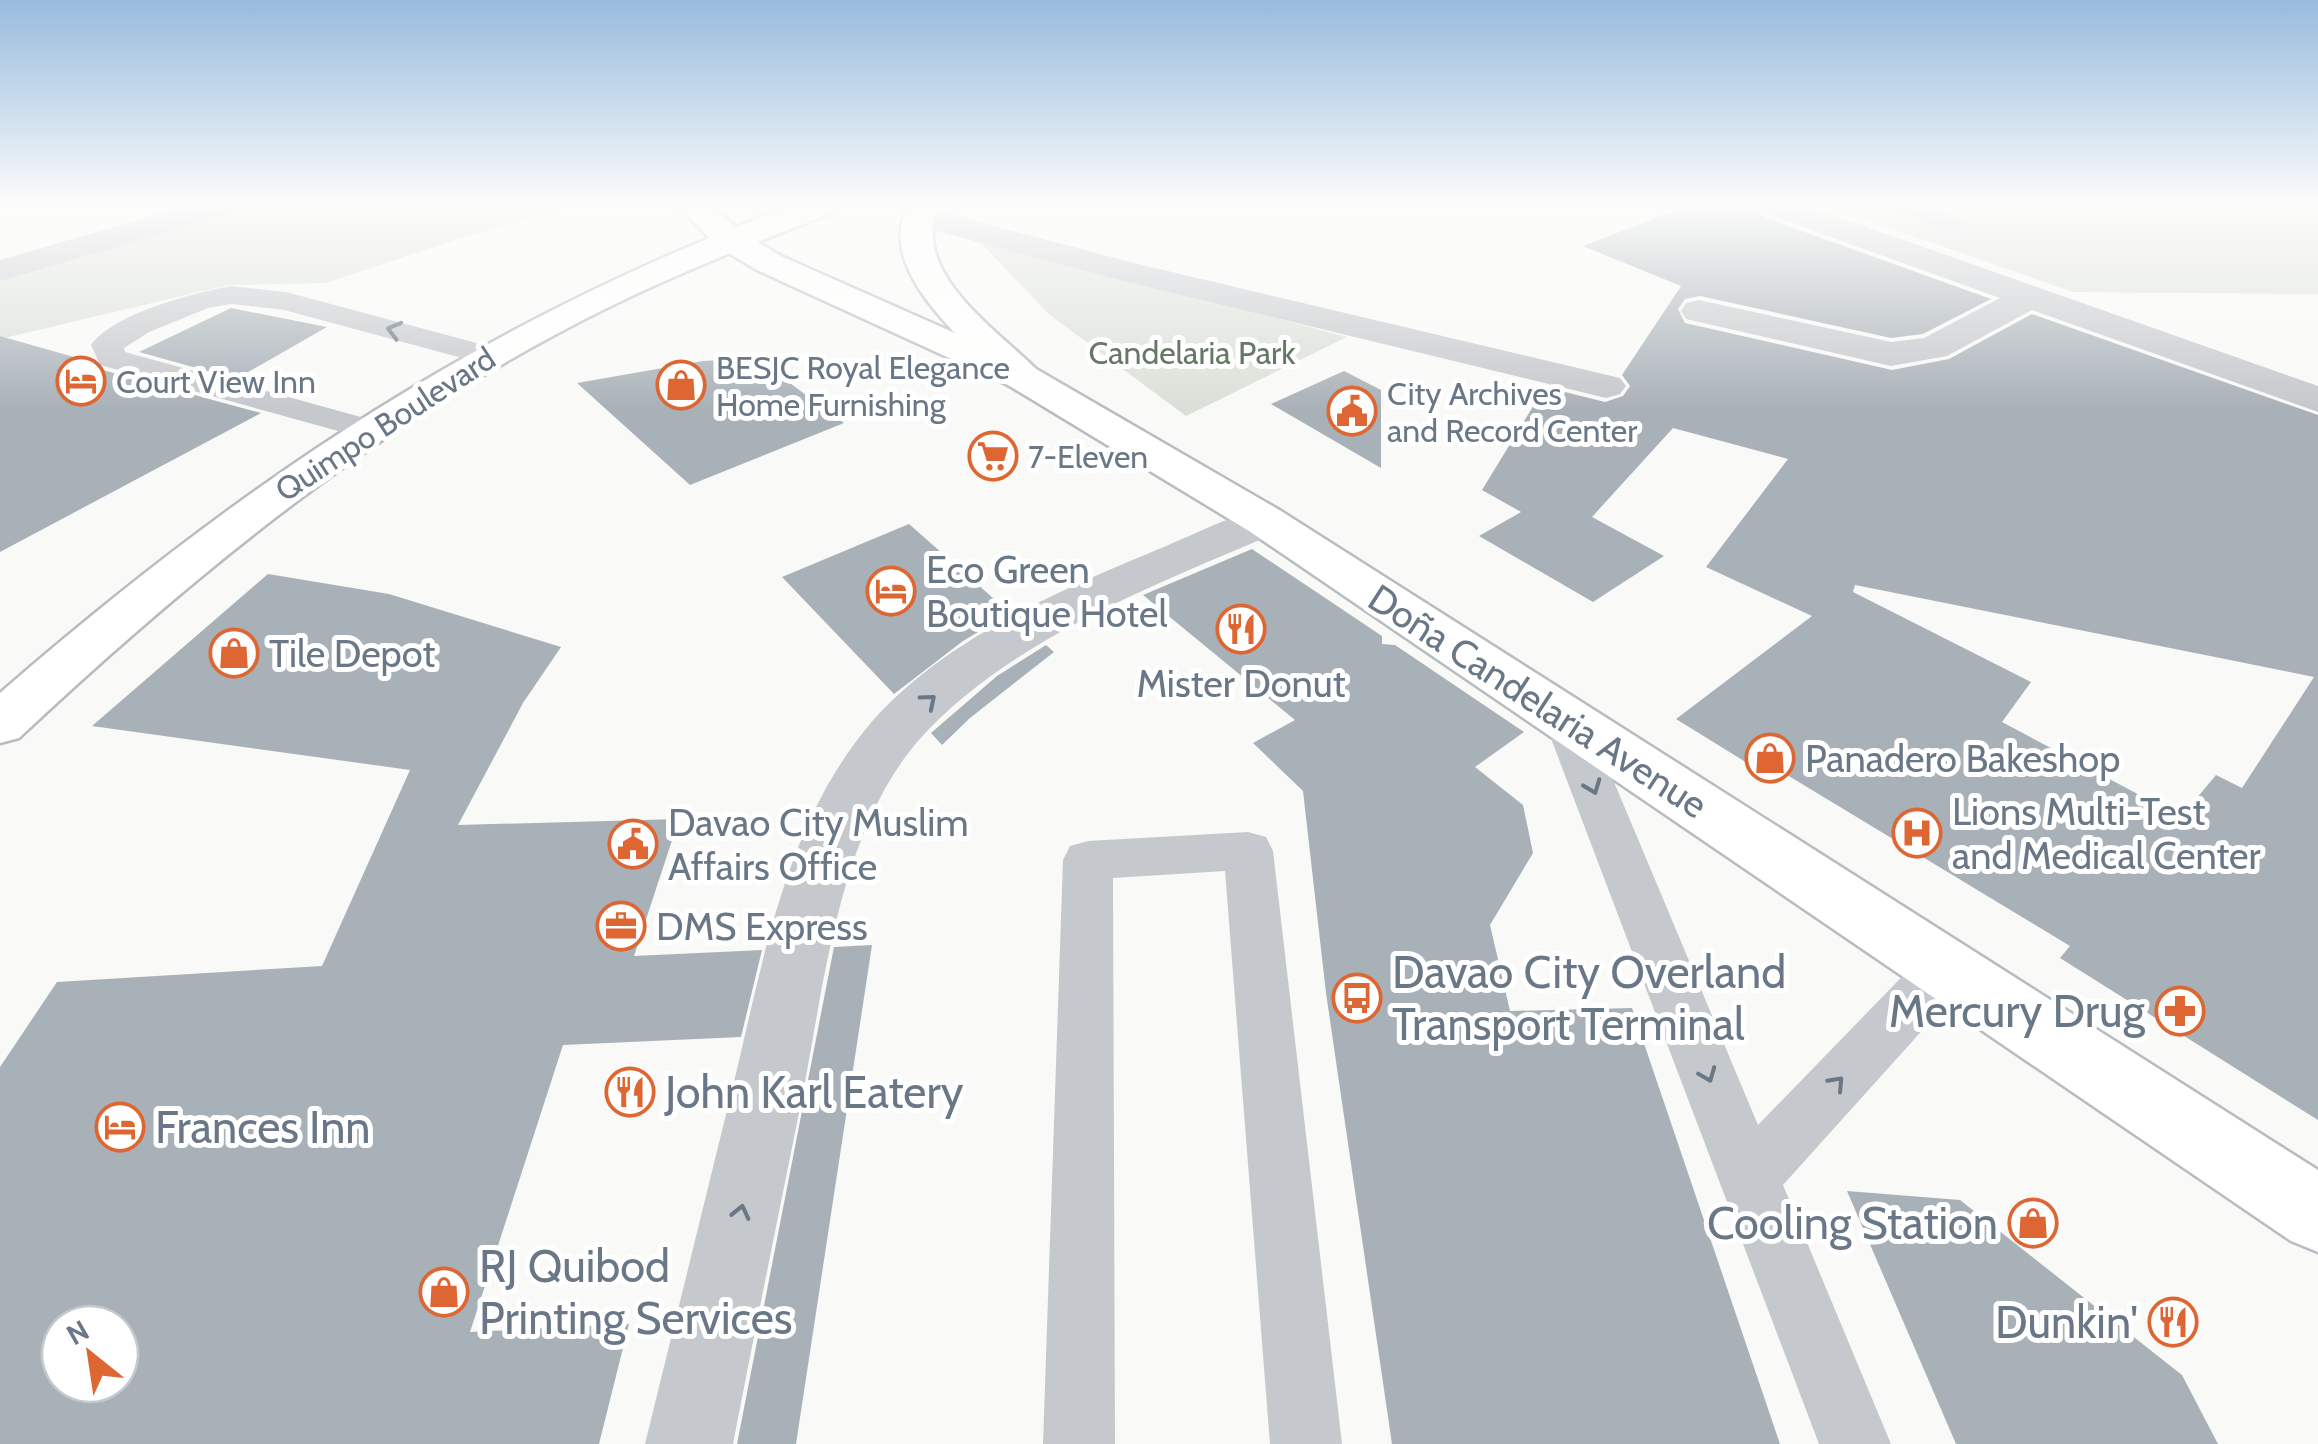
<svg xmlns="http://www.w3.org/2000/svg" width="2318" height="1444" viewBox="0 0 2318 1444" font-family="Cabin,sans-serif">
	<style>
		.green { fill: #dae0d8 }
		.building { fill: #a9b1b8; fill-rule: evenodd }
		.lines { fill: none; stroke-linecap: round; stroke-linejoin: round }
		.secondary-casing { stroke: #b7bcc1; stroke-width: 5 }
		.primary-casing { stroke: #b8bcc0; stroke-width: 5 }
		.lane { fill: #c5c8cc; fill-rule: evenodd }
		.street { fill: #c5c8cc; fill-rule: evenodd }
		.secondary { fill: #fff; fill-rule: evenodd }
		.primary { fill: #fff; fill-rule: evenodd }
		.oneway { stroke: #697787 }
		.labels { text-anchor: middle; dominant-baseline: central; stroke-width: 10; stroke-linejoin: round; paint-order: stroke }
		.far-park-label { font-size: 32px; fill: #667964; stroke: #fff }
		.far-poi-label { font-size: 32px; fill: #697787; stroke: #fff; text-anchor: start }
		.far-street-label { font-size: 32px; fill: #697787; stroke: #fff }
		.poi-label { font-size: 38px; fill: #697787; stroke: #fff; text-anchor: start }
		.street-label { font-size: 38px; fill: #697787; stroke: #fff }
		.near-poi-label { font-size: 45px; fill: #697787; stroke: #fff; text-anchor: start }
	</style>
	<rect width="100%" height="100%" fill="#f9f9f7"/>
	<!-- green -->
	<path class="green" d="M247 206H573L464 237 325 283 228 285 0 339V280Z
		M1827 206H2318V294L2073 292Z
		M976 238 1347 337 1186 416 1050 315Z"/>
	<!-- building -->
	<path class="building" d="M1687 206H1756L1763 217 1991 299 1923 334 1891 338 1700 296 1685 299 1678 309 1685 323 1892 370 1949 359 2032 314 2318 415V1120L2060 958 2070 946 1774 767 1765 774 1676 719 1812 616 1706 567 1788 459 1673 428 1592 517 1664 556 1593 602 1479 536 1521 512 1482 490 1545 387 1605 402 1623 396 1630 386 1622 375 1681 286 1583 246ZM1855 585 2230 660 2314 677 2242 788 2216 775 2181 817 2002 722 2031 682 1853 592Z
		M231 308 327 327 236 379 139 352Z
		M0 336 95 363 99 369 261 413 0 552Z
		M756 358 844 423 690 485 577 383 703 361Z
		M1344 371 1381 390V468L1271 404Z
		M909 524 1010 613 963 641 894 694 782 577Z
		M1252 549 1382 636V644L1395 645 1524 732 1475 767 1523 805 1533 853 1490 925 1510 1011 1632 1008 1780 1444H1392L1326 993 1303 791 1253 743 1295 720 1143 595Z
		M268 574 389 594 561 647 523 703 458 825 679 819 634 956 762 950 741 1037 563 1045 470 1332 629 1324 599 1444H0V1067L57 982 322 966 410 770 92 726ZM60 1324H120V1384H60Z
		M1046 645 1054 652 970 718 942 745 931 733 997 676Z
		M872 945 796 1444H737L834 947Z
		M1847 1191 1960 1200 2182 1375 2218 1444H1956Z"/>
	<g class="lines">
		<!-- secondary casing -->
		<g class="secondary-casing">
			<path id="secondary" d="M678 206H713L741 232 781 256 1036 369 1281 511 2318 1170V1252L2291 1241 1249 531 1008 385 757 270 717 246Z"/>
		</g>
		<!-- primary casing -->
		<g class="primary-casing">
			<path id="primary" d="M790 206H837L832 213C757 242 682 271 609 307 389 415 198 570 19 738L0 743V693C246 479 483 321 790 206Z
				M908 206H940C907 270 997 330 1036 369L1042 377 1036 385 1022 389 1008 385C968 344 873 270 908 206Z"/>
		</g>
		<!-- lane -->
		<path class="lane" d="M1890 206C1916 206 1948 205 1967 225L1954 233 1894 211Z
			M231 286 286 292 499 349 504 356 499 363 488 365 284 310 231 304 208 308 149 332 124 348 125 352 379 422 384 429 379 436 367 439 100 365 91 345C114 313 194 293 231 286Z
			M1566 704 1582 709 1588 720 1758 1125 1926 952 1945 945 1964 952 1972 968 1964 984 1783 1185 1891 1444H1819L1544 720 1550 709Z
			M1248 832 1266 837 1273 851 1342 1444H1270L1225 871 1113 878 1115 1444H1043L1063 860 1070 846 1088 841Z"/>
		<!-- street -->
		<path class="street" d="M186 206H238L233 213 0 281V260Z
			M919 206 1134 263 1620 378 1626 386 1620 394 1606 398 1116 279 907 223 902 216 907 209Z
			M1759 206H1807L2318 386V412L2032 310 1947 356 1891 366 1686 319 1681 311 1686 303 1699 300 1891 342 1924 338 2000 298 1764 213Z
			M1265 507 1281 511 1288 521 1281 531C1160 583 1007 640 918 741 838 834 824 987 801 1103 778 1217 755 1330 733 1444H645C674 1326 703 1208 732 1090 762 968 783 831 865 730 939 640 1061 590 1166 546 1199 532 1231 516 1265 507Z"/>
		<!-- secondary -->
		<use href="#secondary" class="secondary"/>
		<!-- primary -->
		<use href="#primary" class="primary"/>
	</g>
	<!-- one-way arrows -->
	<defs><path id="oneway-chevron" d="M-2-3.5L2.5 0L-2 3.5" fill="none" stroke-width="1.6" stroke-linecap="round" stroke-linejoin="round" transform="scale(2.5)"/></defs>
	<g class="oneway">
		<use href="#oneway-chevron" transform="translate(394 330) rotate(-165)"/>
		<use href="#oneway-chevron" transform="translate(929 701) rotate(-40)"/>
		<use href="#oneway-chevron" transform="translate(1593 787) rotate(69)"/>
		<use href="#oneway-chevron" transform="translate(1708 1075) rotate(68)"/>
		<use href="#oneway-chevron" transform="translate(1837 1083) rotate(-47)"/>
		<use href="#oneway-chevron" transform="translate(741 1212) rotate(-77)"/>
	</g>
	<!-- sky -->
	<linearGradient id="sky" x2="0" y2="1"><stop stop-color="#97bbdd"/><stop offset="0.5" stop-color="#fcfcfb"/><stop offset="1" stop-color="#fcfcfb" stop-opacity="0"/></linearGradient>
	<rect width="2318" height="409" fill="url(#sky)"/>
	<!-- icons -->
	<defs>
		<g id="hotel-ring" transform="scale(2.5)"><circle r="9.5" fill="#fff" stroke="#de6632" stroke-width="1.5"/><path d="M-6-4.5h1.5V1H6V5H4.5V3h-9V5H-6ZM-4 0a1.8 1.8 0 1 1 3.6 0ZM.5 0V-2.5h3Q6-2.5 6 0Z" fill="#de6632"/></g>
		<g id="shop-ring" transform="scale(2.5)"><circle r="9.5" fill="#fff" stroke="#de6632" stroke-width="1.5"/><path d="M-5-2.5h2.3a2.7 3.5 0 0 1 5.4 0H5L5.5 6h-11ZM-1.5-2.5h3a1.5 2.3 0 0 0-3 0Z" fill="#de6632"/></g>
		<g id="civic-ring" transform="scale(2.5)"><circle r="9.5" fill="#fff" stroke="#de6632" stroke-width="1.5"/><path d="M-.6-6.5H3V-4.5H.6V-3L4-1V1h2V6H-6V1h2V-1L-.6-3ZM-1.2 2.5V6h2.4V2.5Z" fill="#de6632"/></g>
		<g id="supermarket-ring" transform="scale(2.5)"><circle r="9.5" fill="#fff" stroke="#de6632" stroke-width="1.5"/><path d="M-6-5.5h2.5l.6 2H6L4.5 2H-2.5L-4.4-4H-6ZM-1.5 3.2a1.3 1.3 0 1 0 .1 0ZM3 3.2a1.3 1.3 0 1 0 .1 0Z" fill="#de6632"/></g>
		<g id="restaurant-ring" transform="scale(2.5)"><circle r="9.5" fill="#fff" stroke="#de6632" stroke-width="1.5"/><path d="M-5-6h1v4h1v-4h1v4h1v-4h1v5L-1.5 .5V6h-2V.5L-5-1ZM5-6V6H3V1.5H1.5Q1.5-4 5-6Z" fill="#de6632"/></g>
		<g id="hospital-ring" transform="scale(2.5)"><circle r="9.5" fill="#fff" stroke="#de6632" stroke-width="1.5"/><path d="M-5-5h3v3.5h4V-5h3V5h-3V1.5h-4V5h-3Z" fill="#de6632"/></g>
		<g id="office-ring" transform="scale(2.5)"><circle r="9.5" fill="#fff" stroke="#de6632" stroke-width="1.5"/><path d="M-6-3h4V-5.5h4V-3h4V5H-6ZM-1-4.5V-3h2v-1.5ZM-6 0V1H6V0Z" fill="#de6632"/></g>
		<g id="bus-ring" transform="scale(2.5)"><circle r="9.5" fill="#fff" stroke="#de6632" stroke-width="1.5"/><path d="M-5-6H5V4H4V6H2V4H-2V6H-4V4H-5ZM-3.5-4V0h7V-4ZM-3.5 1.2v1.5H-2V1.2ZM2 1.2v1.5H3.5V1.2Z" fill="#de6632"/></g>
		<g id="pharmacy-ring" transform="scale(2.5)"><circle r="9.5" fill="#fff" stroke="#de6632" stroke-width="1.5"/><path d="M-2-6h4v4h4v4h-4v4h-4v-4h-4v-4h4Z" fill="#de6632"/></g>
	</defs>
	<g fill-rule="evenodd">
		<use href="#hotel-ring" x="81" y="381"/>
		<use href="#shop-ring" x="681" y="385"/>
		<use href="#civic-ring" x="1352" y="411"/>
		<use href="#supermarket-ring" x="993" y="456"/>
		<use href="#hotel-ring" x="891" y="591"/>
		<use href="#restaurant-ring" x="1241" y="629"/>
		<use href="#shop-ring" x="234" y="653"/>
		<use href="#shop-ring" x="1770" y="758"/>
		<use href="#hospital-ring" x="1917" y="833"/>
		<use href="#civic-ring" x="633" y="844"/>
		<use href="#office-ring" x="621" y="926"/>
		<use href="#bus-ring" x="1357" y="998"/>
		<use href="#pharmacy-ring" x="2180" y="1011"/>
		<use href="#restaurant-ring" x="630" y="1092"/>
		<use href="#hotel-ring" x="120" y="1127"/>
		<use href="#shop-ring" x="2033" y="1223"/>
		<use href="#shop-ring" x="444" y="1292"/>
		<use href="#restaurant-ring" x="2173" y="1322"/>
	</g>
	<g class="labels">
		<!-- far-park labels -->
		<g class="far-park-label">
			<text x="1192" y="352">Candelaria Park</text>
		</g>
		<!-- far-poi labels -->
		<g class="far-poi-label">
			<text x="716" y="367">BESJC Royal Elegance<tspan x="716" dy="37">Home Furnishing</tspan></text>
			<text x="116" y="381">Court View Inn</text>
			<text x="1387" y="393">City Archives<tspan x="1387" dy="37">and Record Center</tspan></text>
			<text x="1028" y="456">7-Eleven</text>
		</g>
		<!-- far-street labels -->
		<g class="far-street-label">
			<text transform="translate(385 424) rotate(-33)">Quimpo Boulevard</text>
		</g>
		<!-- poi labels -->
		<g class="poi-label">
			<text x="926" y="569">Eco Green<tspan x="926" dy="44">Boutique Hotel</tspan></text>
			<text x="269" y="653">Tile Depot</text>
			<text x="1241" y="683" text-anchor="middle">Mister Donut</text>
			<text x="1805" y="758">Panadero Bakeshop</text>
			<text x="1952" y="811">Lions Multi-Test<tspan x="1952" dy="44">and Medical Center</tspan></text>
			<text x="668" y="822">Davao City Muslim<tspan x="668" dy="44">Affairs Office</tspan></text>
			<text x="656" y="926">DMS Express</text>
		</g>
		<!-- street labels -->
		<g class="street-label">
			<text transform="translate(1538 701) rotate(33)">Doña Candelaria Avenue</text>
		</g>
		<!-- near-poi labels -->
		<g class="near-poi-label">
			<text x="1392" y="972">Davao City Overland<tspan x="1392" dy="52">Transport Terminal</tspan></text>
			<text x="2145" y="1011" text-anchor="end">Mercury Drug</text>
			<text x="665" y="1092">John Karl Eatery</text>
			<text x="155" y="1127">Frances Inn</text>
			<text x="1998" y="1223" text-anchor="end">Cooling Station</text>
			<text x="479" y="1266">RJ Quibod<tspan x="479" dy="52">Printing Services</tspan></text>
			<text x="2138" y="1322" text-anchor="end">Dunkin'</text>
		</g>
	</g>
	<!-- north arrow -->
	<g transform="translate(90 1354) rotate(330)"><circle r="48" fill="#ffffff" stroke="#c3c9cf" stroke-width="2.5"/>
	<path d="M0-8L18 38L0 25L-18 38Z" fill="#de6632"/>
	<text y="-15" font-size="28" font-weight="bold" text-anchor="middle" fill="#697787">N</text>
	</g>
</svg>
